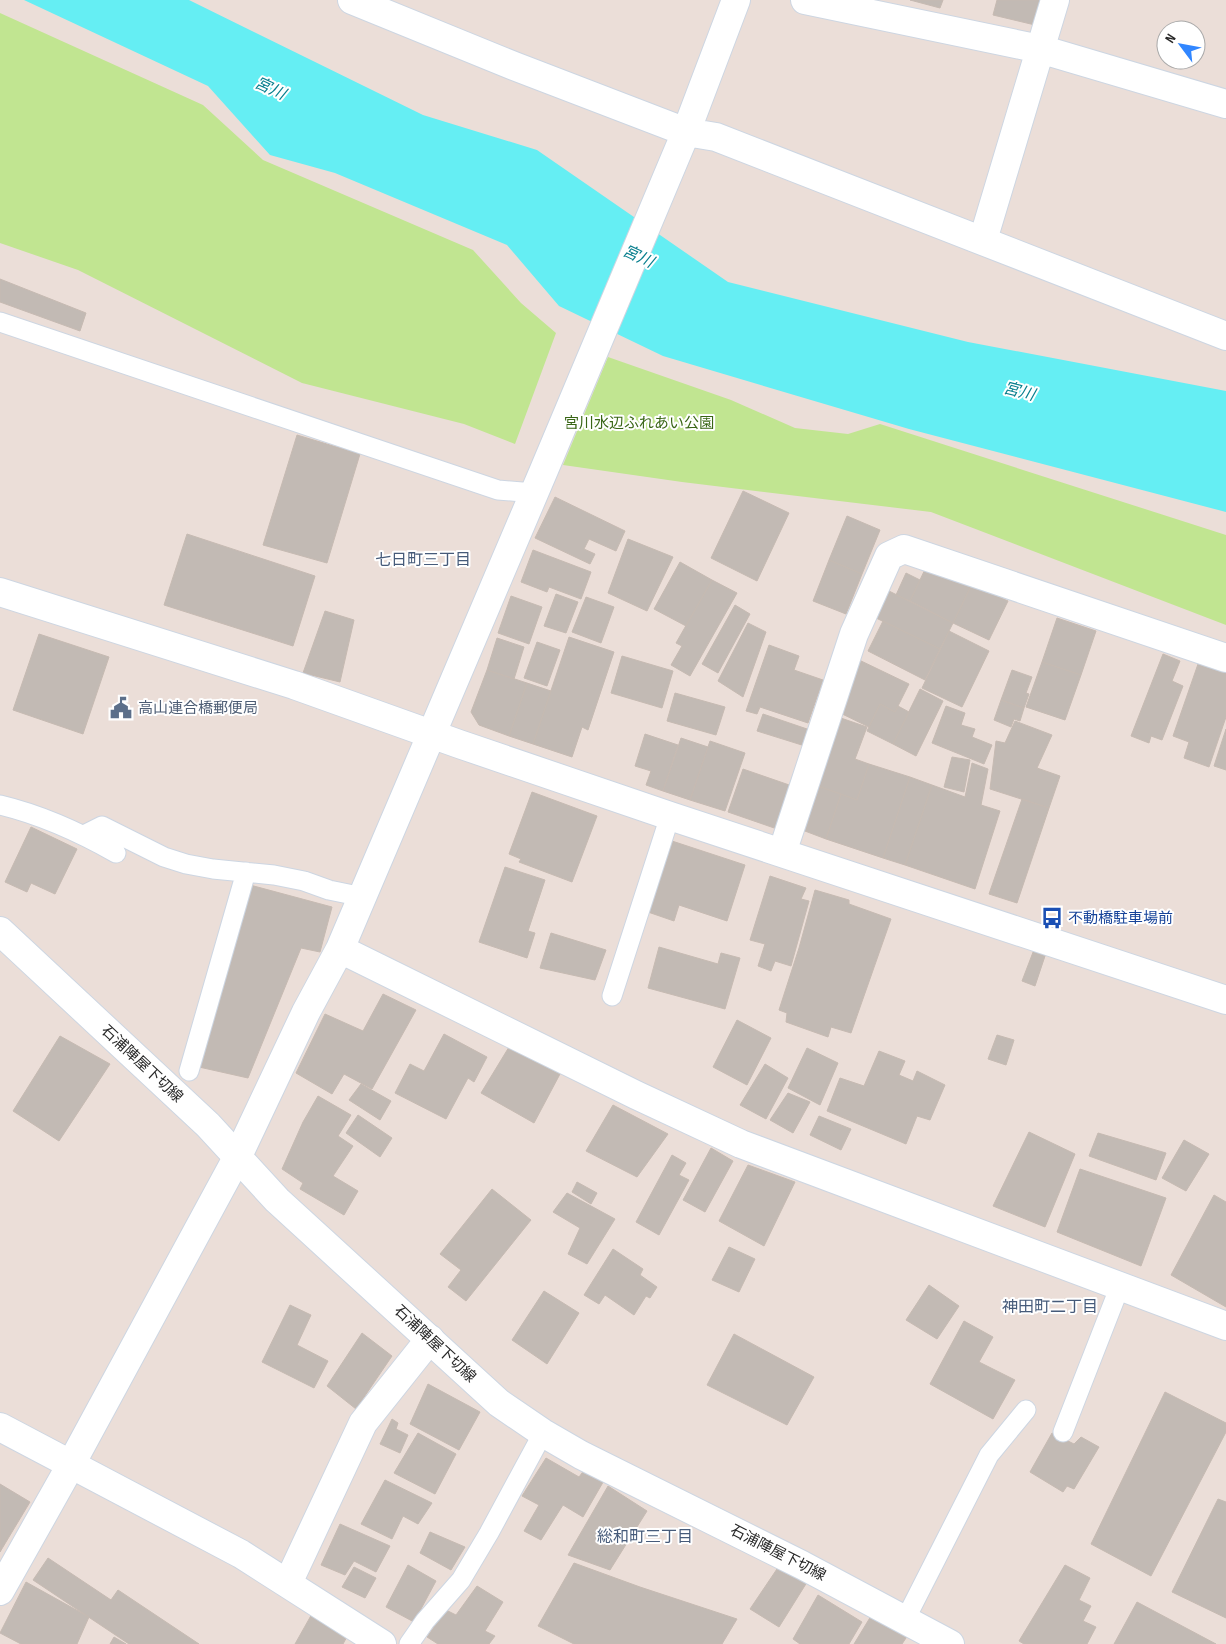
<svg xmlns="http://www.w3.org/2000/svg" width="1226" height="1644" viewBox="0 0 1226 1644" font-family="'Sofia Sans Condensed','Noto Sans JP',sans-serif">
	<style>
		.green { fill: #c1e591 }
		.water { fill: #65eef3 }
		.building { fill: #c2bab4; stroke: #c6bab2 }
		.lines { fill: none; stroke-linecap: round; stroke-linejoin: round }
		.service-casing { stroke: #cdd6e2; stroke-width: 21 }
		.minor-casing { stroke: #cdd6e2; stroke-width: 30 }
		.secondary-casing { stroke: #cdd6e2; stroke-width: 30 }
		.service { stroke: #fff; stroke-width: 19 }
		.minor { stroke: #fff; stroke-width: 28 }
		.secondary { stroke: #fff; stroke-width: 28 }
		.labels { text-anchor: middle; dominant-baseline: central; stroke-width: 4; stroke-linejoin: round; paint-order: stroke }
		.park-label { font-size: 15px; fill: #396616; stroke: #fff }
		.service-label { font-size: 15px; fill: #4e5e75; stroke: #fff; text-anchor: start }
		.transit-label { font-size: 15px; fill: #164399; stroke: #fff; text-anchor: start }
		.street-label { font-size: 15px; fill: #282828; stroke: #fff }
		.water-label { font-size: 16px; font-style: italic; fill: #087f8e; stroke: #fff }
		.neighbourhood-label { font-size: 16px; fill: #465b7a; stroke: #fff }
	</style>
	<rect width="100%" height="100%" fill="#ebded8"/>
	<!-- green -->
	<path class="green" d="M0 13 203 105 263 160 473 250 521 303 556 333 515 444 464 424 302 383 78 270 0 243Z
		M608 357 731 400 795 428 848 434 880 424 1226 535V625L931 512 682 482 563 465Z"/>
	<!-- water -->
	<path class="water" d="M24 0H189L423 115 537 150 728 282 968 342 1226 391V512L909 429 663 356 559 306 507 245 335 173 270 155 208 86Z"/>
	<!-- building -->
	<path class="building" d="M910 0H943L940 8Z
		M997 0H1041L1035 25 993 15Z
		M0 279 86 313 80 331 0 302Z
		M297 435 360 454 327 563 263 545Z
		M743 491 789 513 757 581 711 558Z
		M555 497 625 531 616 551 589 539 584 549 595 554 590 564 535 538Z
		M847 516 880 530 862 574 829 560Z
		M187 534 315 576 293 646 164 605Z
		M628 539 673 557 647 611 608 593Z
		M533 550 591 572 581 599 549 587 547 592 521 582Z
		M829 560 862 574 846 614 813 601Z
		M680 562 712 580 686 626 654 609Z
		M928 563 972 584 953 623 910 601Z
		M906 573 920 580 910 601 896 595Z
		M712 580 737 593 690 676 671 665 682 646 676 643Z
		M972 584 1008 601 989 640 953 623Z
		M887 590 953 623 940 649 874 617Z
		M556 594 578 602 566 633 544 626Z
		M511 596 542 607 529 644 498 633Z
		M586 597 614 607 601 643 572 632Z
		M735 605 750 614 718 673 702 664Z
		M325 611 354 620 340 682 303 673Z
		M1057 618 1096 631 1081 675 1042 662Z
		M883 621 940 649 925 680 868 651Z
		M748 623 766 632 743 697 718 681Z
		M949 631 989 651 962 707 922 688Z
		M39 634 109 657 83 734 13 710Z
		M569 637 614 652 588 730 582 727 572 757 533 744Z
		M497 638 524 647 514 679 487 670Z
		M537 642 560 650 547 686 524 678Z
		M769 645 799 656 794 670 823 680 808 723 760 707 757 714 746 711Z
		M1163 654 1180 661 1172 681 1183 686 1162 740 1151 736 1149 743 1131 736Z
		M622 656 673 671 662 708 611 693Z
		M857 659 909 684 895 712 880 704 869 727 832 709Z
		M1042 662 1081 675 1065 720 1026 707Z
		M1198 664 1226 673V717L1209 767 1184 758 1189 742 1173 736Z
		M487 670 527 683 509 736 479 725 471 712Z
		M1012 670 1032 677 1026 693 1029 694 1024 708 1001 700Z
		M527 683 551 691 533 744 509 736Z
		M920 689 943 701 916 756 893 744Z
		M675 693 725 707 716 735 667 721Z
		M1001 700 1024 708 1020 721 1014 719 1011 727 994 720Z
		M880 704 895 712 898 706 909 712 893 744 867 731Z
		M946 706 965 713 961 725 975 729 972 737 992 745 984 764 932 743Z
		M763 714 810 730 805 746 757 731Z
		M835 716 867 727 855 759 869 764 857 800 812 784Z
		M1015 721 1052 735 1037 768 1060 776 1049 808 990 789 996 741 1005 743Z
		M1226 729V770L1214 766Z
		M645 734 678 745 663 791 646 785 651 771 635 766Z
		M681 738 708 747 690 800 663 791Z
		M710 741 745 753 725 811 690 800Z
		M952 757 970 760 964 792 944 787Z
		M972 763 988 769 981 805 1000 811 975 889 905 865 932 785 965 797Z
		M869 764 910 777 883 858 826 839 841 794 857 800Z
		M743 769 795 787 780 830 728 812Z
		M910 777 932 785 905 865 883 858Z
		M812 784 841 794 826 839 797 828Z
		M532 792 597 816 572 882 519 862 521 859 509 854Z
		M1022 799 1049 808 1017 903 989 894Z
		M31 827 77 849 55 894 31 883 27 892 5 882Z
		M672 841 745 865 727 921 679 905 674 921 648 912Z
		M505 867 545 880 528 931 535 933 527 958 479 942Z
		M770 876 806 888 801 899 809 901 791 966 775 961 771 971 758 966 765 944 750 940Z
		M250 885 332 907 320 952 301 948 248 1078 199 1067Z
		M815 890 849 900V904L891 919 851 1033 831 1027 828 1037 786 1022 787 1013 779 1010 799 948Z
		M551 933 606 950 595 980 540 968Z
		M659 947 718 964 721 953 740 958 725 1009 648 988Z
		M1035 947 1047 950 1035 986 1022 981Z
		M383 994 416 1010 372 1089 344 1074 332 1094 296 1073 325 1014 363 1031Z
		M737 1020 771 1038 747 1085 713 1067Z
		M444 1034 487 1057 474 1082 468 1078 446 1119 395 1093 410 1064 424 1071Z
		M997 1035 1014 1040 1006 1065 988 1059Z
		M60 1036 110 1064 59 1141 13 1111Z
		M509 1047 560 1074 534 1123 481 1093Z
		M807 1048 838 1063 820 1105 788 1088Z
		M879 1051 905 1061 899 1075 913 1081 917 1071 945 1085 930 1120 917 1116 906 1144 827 1111 840 1078 864 1086Z
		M765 1064 788 1078 766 1119 740 1105Z
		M361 1084 391 1101 380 1120 349 1100Z
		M788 1093 810 1102 793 1133 770 1120Z
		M318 1096 351 1115 338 1136 353 1146 333 1176 358 1191 344 1215 300 1189 303 1183 282 1169 303 1122Z
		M613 1105 668 1134 637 1177 586 1151Z
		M358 1115 392 1138 380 1157 346 1133Z
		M819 1116 851 1129 841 1150 810 1135Z
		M1029 1132 1075 1154 1045 1227 993 1206Z
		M1098 1133 1166 1153 1156 1180 1089 1156Z
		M1184 1140 1209 1154 1186 1191 1162 1178Z
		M711 1148 733 1161 705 1212 683 1200Z
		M672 1155 686 1163 679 1175 689 1180 659 1235 636 1222Z
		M748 1165 795 1182 764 1246 719 1221Z
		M1080 1169 1166 1198 1141 1266 1057 1232Z
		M577 1182 597 1193 591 1204 572 1192Z
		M492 1189 531 1220 466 1301 448 1287 461 1270 440 1254Z
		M567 1193 615 1219 587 1264 568 1254 580 1228 553 1212Z
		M1214 1195 1226 1202V1307L1171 1275Z
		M729 1247 755 1259 739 1292 712 1280Z
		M613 1249 643 1269 640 1275 657 1287 650 1298 646 1296 634 1315 605 1295 599 1304 584 1295Z
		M929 1285 959 1306 937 1339 906 1320Z
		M544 1291 579 1313 547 1364 512 1340Z
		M290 1305 311 1315 297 1345 328 1361 314 1388 262 1362Z
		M964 1321 993 1337 979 1362 1015 1380 993 1419 930 1384Z
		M362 1333 392 1356 356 1409 327 1386Z
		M734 1334 814 1377 787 1425 707 1385Z
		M428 1384 480 1412 459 1450 410 1424Z
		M1165 1392 1226 1423V1432L1151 1576 1091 1544Z
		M392 1419 398 1423 396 1429 408 1435 400 1453 380 1444Z
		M418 1433 456 1454 435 1494 394 1473Z
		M1052 1433 1074 1444 1081 1437 1099 1447 1074 1489 1067 1486 1063 1492 1030 1472Z
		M546 1458 579 1477 588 1465 606 1477 583 1517 563 1505 541 1540 524 1531 539 1505 522 1496Z
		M385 1480 432 1503 418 1524 403 1516 392 1539 361 1524Z
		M0 1484 30 1502 0 1552Z
		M608 1486 647 1511 610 1570 568 1555Z
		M1218 1499 1226 1502V1618L1172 1592Z
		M340 1524 390 1546 376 1572 354 1561 345 1575 321 1565Z
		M430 1532 465 1547 451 1570 420 1553Z
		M48 1558 111 1600 118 1590 199 1644H129L33 1580Z
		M574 1563 640 1587 737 1619 722 1644H574L538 1626Z
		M781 1563 809 1579 779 1627 750 1609Z
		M408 1565 436 1581 414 1622 386 1607Z
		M1065 1565 1090 1578 1079 1600 1091 1606 1083 1621 1096 1627 1087 1644H1024L1019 1641Z
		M354 1567 376 1578 365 1598 342 1587Z
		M26 1582 89 1617 77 1644H21L0 1633Z
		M477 1586 503 1602 485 1631 495 1636 489 1644H438L427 1637 446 1610 456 1615Z
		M818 1595 862 1622 849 1644H800L793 1639Z
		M1137 1602 1216 1644H1114Z
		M874 1611 910 1632 902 1644H854Z
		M313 1612 349 1633 343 1644H295Z
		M114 1637 126 1644H110Z"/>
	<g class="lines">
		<!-- service casing -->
		<g class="service-casing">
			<path id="service" d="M0 322 498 490 534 493
				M0 805C42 815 79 832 116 853
				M84 835 102 826 164 857 186 864 213 869 274 875 304 881 329 890 363 897
				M612 996 670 816
				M189 1071 246 872
				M1063 1432 1120 1286
				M905 1620 989 1455 1026 1410
				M409 1644 425 1621 461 1580 489 1533 543 1433"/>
		</g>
		<!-- minor casing -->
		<g class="minor-casing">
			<path id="minor" d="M352 0 514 66 686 132 716 137 1226 336
				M805 0 1040 49 1226 104
				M983 240 1055 0
				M0 592 294 685 459 744 670 816 1226 1000
				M782 853 854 634 889 556 904 549 1226 658
				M340 949 636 1095 741 1144 1226 1326
				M0 1427 241 1554 382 1644
				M288 1583 363 1423 430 1339
				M0 1591 63 1479 237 1158 306 1012 340 949 544 470 686 132 736 0"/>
		</g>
		<!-- secondary casing -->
		<g class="secondary-casing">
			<path id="secondary" d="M0 931 208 1125 277 1200 499 1403 543 1433 581 1455 802 1565 950 1644"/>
		</g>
		<!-- service -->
		<use href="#service" class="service"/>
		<!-- minor -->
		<use href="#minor" class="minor"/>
		<!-- secondary -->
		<use href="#secondary" class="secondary"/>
	</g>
	<!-- icons -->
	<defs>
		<g id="civic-bare" transform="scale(1.725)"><path d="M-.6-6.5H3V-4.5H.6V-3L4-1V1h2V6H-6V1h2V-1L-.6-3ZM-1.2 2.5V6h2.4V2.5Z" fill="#5c6f8a" stroke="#fff" stroke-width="2.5" paint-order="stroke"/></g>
		<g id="bus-bare" transform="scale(1.725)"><path d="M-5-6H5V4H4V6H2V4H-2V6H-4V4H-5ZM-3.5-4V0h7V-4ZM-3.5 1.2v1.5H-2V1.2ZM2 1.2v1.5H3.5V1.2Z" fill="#1a4fb4" stroke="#fff" stroke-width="2.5" paint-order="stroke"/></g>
	</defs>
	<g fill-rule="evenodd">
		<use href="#civic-bare" x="121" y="708"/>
		<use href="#bus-bare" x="1052" y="918"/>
	</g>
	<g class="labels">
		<!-- park labels -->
		<g class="park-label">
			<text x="639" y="423">宮川水辺ふれあい公園</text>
		</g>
		<!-- service labels -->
		<g class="service-label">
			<text x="138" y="708">高山連合橋郵便局</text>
		</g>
		<!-- transit labels -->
		<g class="transit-label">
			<text x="1068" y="918">不動橋駐車場前</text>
		</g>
		<!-- street labels -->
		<g class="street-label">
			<text transform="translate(142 1064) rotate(43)">石浦陣屋下切線</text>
			<text transform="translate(435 1344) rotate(43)">石浦陣屋下切線</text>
			<text transform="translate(778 1553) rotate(27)">石浦陣屋下切線</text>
		</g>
		<!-- water labels -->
		<g class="water-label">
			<text transform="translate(270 89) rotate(25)">宮川</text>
			<text transform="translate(638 257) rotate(25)">宮川</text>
			<text transform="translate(1019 392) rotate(15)">宮川</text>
		</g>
		<!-- neighbourhood labels -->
		<g class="neighbourhood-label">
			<text x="423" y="560">七日町三丁目</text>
			<text x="1050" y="1307">神田町二丁目</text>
			<text x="645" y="1537">総和町三丁目</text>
		</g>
	</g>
	<!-- north arrow -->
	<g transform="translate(1181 45) rotate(302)"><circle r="24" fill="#ffffff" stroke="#a9a9a9"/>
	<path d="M0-4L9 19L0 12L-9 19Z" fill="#3186ff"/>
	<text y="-8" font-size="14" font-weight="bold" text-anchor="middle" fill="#282828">N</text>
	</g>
</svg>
